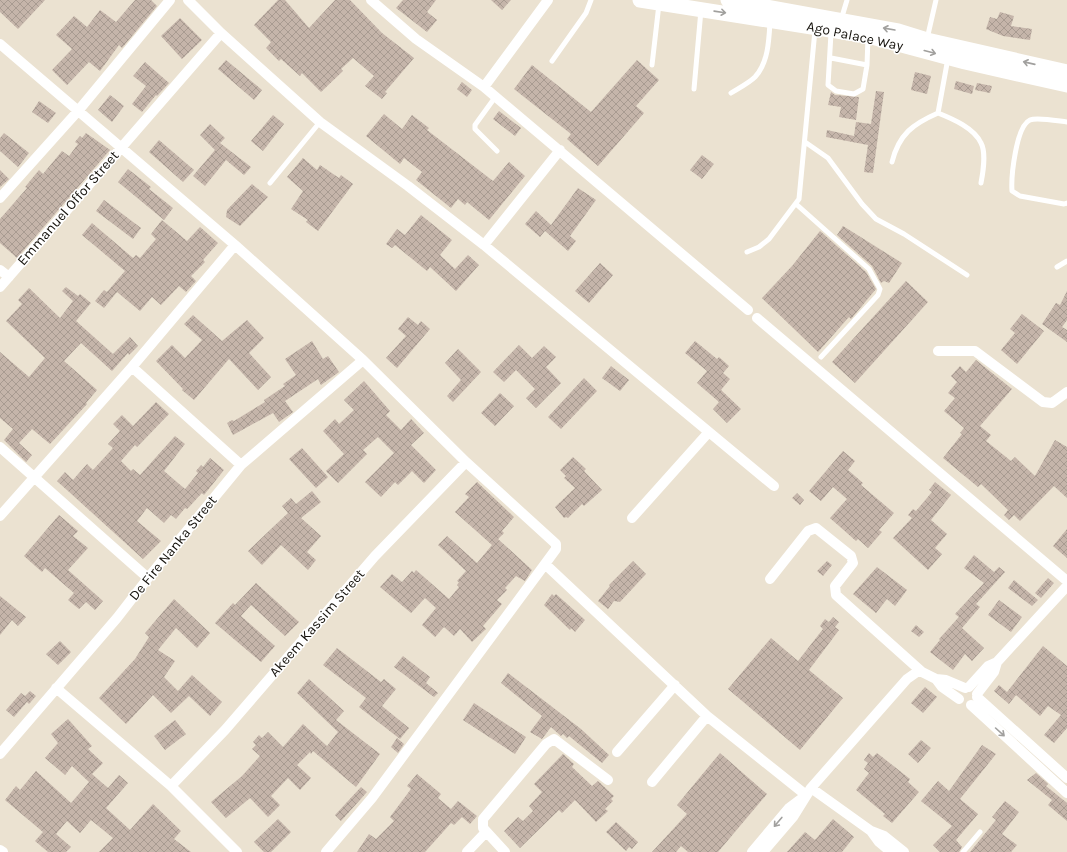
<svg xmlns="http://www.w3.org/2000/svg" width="1067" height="852" viewBox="0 0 1067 852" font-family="Karla,sans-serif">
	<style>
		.building { fill: url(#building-cross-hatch) }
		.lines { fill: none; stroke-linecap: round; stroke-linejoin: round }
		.lane { stroke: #fff; stroke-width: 5 }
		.street { stroke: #fff; stroke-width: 10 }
		.secondary { stroke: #fff; stroke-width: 15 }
		.oneway { stroke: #a1a09e }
		.labels { text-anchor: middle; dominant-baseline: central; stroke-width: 3; stroke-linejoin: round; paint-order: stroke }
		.street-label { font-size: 14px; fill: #15120c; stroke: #fff }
	</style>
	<defs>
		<pattern id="building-cross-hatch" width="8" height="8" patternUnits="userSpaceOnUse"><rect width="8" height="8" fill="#c5b5aa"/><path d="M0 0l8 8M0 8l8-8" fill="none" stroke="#a89b91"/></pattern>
	</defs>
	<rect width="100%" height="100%" fill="#ebe2d1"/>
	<!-- building -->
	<path class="building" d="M0 0H45L18 29 0 12Z
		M135 0H151L157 6 122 48 119 45 100 71 89 62 67 85 52 70 72 49 56 35 74 16 87 27 100 10 116 22Z
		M278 0H285L309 28 335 0H350L382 33 414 58 385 92 387 93 382 99 365 86 374 76 353 58 341 69 343 71 321 92 302 73 300 76 281 59 279 61 266 48 271 42 254 25Z
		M403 0H436L427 12 437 20 427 32 396 8Z
		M491 0H511L502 10Z
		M1000 12 1014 16 1011 26 1032 29 1030 40 1003 36 986 29 990 17 997 19Z
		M180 18 202 40 182 59 161 36Z
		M226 60 262 90 254 100 218 69Z
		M637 60 659 80 636 106 644 113 598 166 567 139 571 134 514 89 532 65 591 112Z
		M145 62 169 83 157 96 156 95 142 112 132 104 146 86 133 76Z
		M915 72 931 76 927 94 911 90Z
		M956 81 974 86 972 94 954 89Z
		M462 82 472 90 467 97 457 89Z
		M977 83 992 86 990 93 975 90Z
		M876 91 884 92 873 173 864 172 868 145 826 137 827 130 854 136 856 122 871 124Z
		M831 92 835 95 859 97 856 120 839 117 841 107 828 105Z
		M110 95 124 106 112 122 98 110Z
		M39 101 56 113 48 123 32 112Z
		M499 111 521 128 515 136 493 119Z
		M384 114 402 129 412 115 429 128 427 130 493 181 509 162 525 176 489 220 467 202 465 205 458 199 451 208 416 180 422 172 404 158 400 164 366 136Z
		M273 115 284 124 263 151 251 141Z
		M210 124 225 138 220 143 251 167 244 175 226 160 205 186 193 176 215 150 200 135Z
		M4 133 29 153 18 167 0 151V138Z
		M86 133 110 150 17 258 0 243V219L27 188 25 187 39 170 43 174 62 151 69 156 78 144 75 142 80 136 82 138Z
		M159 140 194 170 183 182 149 152Z
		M702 155 714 164 702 179 690 170Z
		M303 158 317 170 320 165 339 178 341 175 353 184 318 231 306 222 308 220 291 209 303 191 287 177Z
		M128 169 151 187 149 189 173 208 164 220 118 182Z
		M0 170 9 179 0 187Z
		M252 184 268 197 240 226 226 217 227 210Z
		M578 188 596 200 570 236 576 241 568 251 545 231 540 237 525 224 536 211 551 225Z
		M104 200 141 228 133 239 96 211Z
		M421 215 452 240 440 255 455 269 468 255 479 265 456 291 430 267 427 271 395 245 392 248 386 244 397 229 405 235Z
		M162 220 187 241 200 227 218 243 203 260 205 262 191 276 196 281 186 292 179 286 161 305 152 297 140 311 117 292 104 308 95 301 104 290 107 292 125 271 82 235 92 223 133 258 136 255 140 258 156 239 151 234Z
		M843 226 902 263 889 283 884 281 881 283 872 266 837 235Z
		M820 231 866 272 876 289 851 319 849 317 818 352 762 298 792 266Z
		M600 263 613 275 589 303 575 291Z
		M906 281 928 302 855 383 832 362Z
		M66 287 78 296 80 294 91 303 76 321 113 354 130 337 138 346 129 355 128 353 112 371 81 343 64 361 97 390 86 403 87 404 50 444 32 429 19 443 32 455 26 462 4 440 13 429 0 418V352L29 377 45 358 6 321 22 304 18 300 29 288 60 318 73 301 62 291Z
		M1067 291V320L1062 327 1067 330V342L1042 324 1056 303 1060 305Z
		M1022 314 1044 331 1017 364 1001 350 1015 333 1010 329Z
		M193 315 222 341 247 320 264 338 249 353 271 377 258 390 229 359 194 400 182 390 183 389 156 361 172 345 185 358 202 340 184 324Z
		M408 317 418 325 421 321 430 329 397 368 386 358 406 336 398 329Z
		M312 341 323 359 328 356 339 372 321 385 318 379 285 401 293 412 279 422 273 413 233 435 227 423 232 420 234 421 265 402 264 400 285 386 283 384 296 375 285 359Z
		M695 341 717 359 719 357 729 366 723 373 730 379 721 390 741 409 727 423 713 409 719 402 697 383 707 371 685 353Z
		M519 345 532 358 544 346 556 357 546 367 561 383 536 408 526 398 535 389 516 370 504 382 493 372Z
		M458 349 481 372 453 402 447 396 461 380 445 363Z
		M976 360 1012 389 980 426 991 435 986 441 1011 461 1015 457 1035 476 1055 440 1067 447V498L1054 486 1020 521 1014 515 1009 520 1004 515 1008 510 981 484 978 487 943 458 962 434 960 433 964 428 944 411 955 398 948 393 957 382 951 376 960 366 966 372Z
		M611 366 629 380 620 391 602 378Z
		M584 378 597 391 561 429 548 417Z
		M364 381 390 411 386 415 401 430 411 419 424 433 411 445 436 470 424 483 412 471 398 485 395 482 381 497 365 482 394 453 378 437 363 450 367 454 338 483 326 471 344 454 323 431 335 419 339 424 354 410 344 400Z
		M500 393 514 406 495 426 481 413Z
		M156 402 169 414 137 447 135 445 121 461 131 471 133 469 140 475 175 436 185 444 164 471 185 489 198 473 196 471 201 465 203 467 210 458 224 470 204 495 202 493 187 509 185 508 176 519 171 515 164 523 147 508 137 521 161 541 143 559 57 481 65 472 73 480 87 464 93 470 113 448 108 444 120 431 113 424 122 415 133 426Z
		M302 448 328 477 316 488 289 459Z
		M843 451 855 461 848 470 863 483 861 485 894 513 879 530 882 532 868 548 858 539 856 541 830 518 847 499 833 487 821 501 809 491Z
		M573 457 586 469 584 471 602 490 584 506 582 504 568 518 566 517 564 518 555 507 575 488 564 478 566 476 560 470Z
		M477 482 514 517 502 531 504 533 498 539 532 570 525 581 516 576 505 588 507 590 497 600 502 604 483 626 486 629 472 642 460 629 454 636 444 627 435 637 422 625 436 608 425 598 411 613 380 587 392 574 402 582 412 571 414 573 416 570 449 599 459 587 457 585 459 582 457 581 466 571 438 545 447 536 477 563 492 545 455 512 469 497 465 494Z
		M935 482 951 495 931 520 947 534 935 548 942 554 928 570 893 538 912 518 908 515 913 509 916 511 932 492 929 490Z
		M312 491 321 502 301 518 321 536 307 552 316 560 308 570 281 545 262 565 248 551 288 513 282 506 291 498 296 504Z
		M797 493 804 500 800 505 792 498Z
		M59 515 78 531 73 536 88 548 68 570 103 601 95 610 86 602 79 609 68 600 74 593 45 568 42 572 24 556Z
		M1067 529V558L1053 546Z
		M974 555 994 572 999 567 1005 572 976 604 980 607 962 628 984 648 972 661 965 654 953 670 930 652 940 640 939 639 959 617 955 614 984 583 964 568Z
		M633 561 646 574 620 602 614 601 608 609 598 601 610 586 609 585Z
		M827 561 832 565 823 576 817 571Z
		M877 567 907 590 895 606 887 599 876 613 853 594Z
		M1048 578 1054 583 1041 598 1035 593Z
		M1014 580 1038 600 1032 606 1008 588Z
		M256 583 299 622 285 636 251 605 241 616 275 646 261 662 215 623 233 603 235 605Z
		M552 594 554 596 556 594 585 620 575 632 571 628 570 630 544 605Z
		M0 596 26 617 18 626 12 620 0 635Z
		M174 599 210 633 197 648 176 628 158 650 175 661 164 677 178 691 192 675 222 702 210 716 189 696 171 713 153 695 126 724 99 698 135 659 149 637 145 633Z
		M999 600 1022 617 1011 632 988 615Z
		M833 617 839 622 835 627 839 630 809 670 843 698 800 750 728 689 771 638 798 661 823 629 820 626 825 619 829 622Z
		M916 625 924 632 919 637 911 631Z
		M60 641 71 652 58 665 46 654Z
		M1043 646 1067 666V728L1054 743 1044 735 1061 715 1048 706 1040 716 1016 695 1009 704 994 691 999 685 1007 692Z
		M337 648 381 682 384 679 396 689 382 706 409 728 400 739 359 707 366 698 323 665Z
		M403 656 430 677 426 683 438 693 434 697 394 667Z
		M508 673 581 729 609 755 602 763 569 736 567 738 563 734 561 736 551 727 542 739 530 732 542 716 501 683Z
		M309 679 344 711 336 720 380 754 356 787 313 751 311 754 310 752 297 765 311 778 300 790 288 778 271 796 280 805 268 817 250 798 226 818 211 802 242 776 260 756 252 749 256 745 253 742 259 735 262 738 268 732 283 747 303 724 327 746 338 732 297 693Z
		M925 687 937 697 923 713 911 703Z
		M30 691 36 696 29 704 27 702 14 717 6 710 21 693 25 696Z
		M474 703 526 737 515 754 463 720Z
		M68 719 92 746 88 749 103 763 92 774 108 788 119 775 128 783 106 808 130 830 153 804 181 831 174 839 191 852H99L113 838 91 820 80 833 67 821 56 834 71 847 66 852H48L35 841 43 832 5 800 16 786 20 790 36 771 71 803 84 788 89 782 72 766 65 775 45 758 58 743 51 734Z
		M175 720 186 734 165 750 154 736Z
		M397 738 404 744 398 753 391 747Z
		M921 740 931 748 918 763 908 754Z
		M982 745 996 754 960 799 978 814 956 840 962 847 959 852H940L933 845 952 826 921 801 938 781 949 791Z
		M720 753 767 794 718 852H688L681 846 676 852H652L687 814 677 805Z
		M869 753 873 757 877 753 910 779 908 782 919 792 892 823 883 816 885 814 856 790 869 773 864 769 868 763 864 760Z
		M563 754 574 764 572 767 592 786 598 781 614 796 611 799 613 801 605 809 608 811 596 822 575 800 562 813 559 810 520 848 504 831 518 817 523 821 533 811 529 806 542 792 534 784Z
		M1036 773 1048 784 1046 786 1067 803V821L1048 805 1052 800 1027 780Z
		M417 774 441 794 438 798 451 809 458 801 477 816 470 824 462 817 454 825 451 823 425 852H357L369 834 376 839 394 821 390 817 411 789 407 786Z
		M361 787 367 792 341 821 335 815Z
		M1005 801 1019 812 1002 834 1017 845 1011 852H970L996 820 992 817Z
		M278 819 291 832 271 852H264L254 842Z
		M833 819 854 837 842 852H787L805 832 815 840Z
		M616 822 638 842 632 849 629 847 626 851 606 832Z"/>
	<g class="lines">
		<!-- lane -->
		<path class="lane" d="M841 20 847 0
			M831 33 828 85 836 91 854 94 863 89 867 65 868 37
			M927 39 936 0
			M831 58 867 65
			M552 61 586 13 591 0
			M652 65 659 4
			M694 89 701 10
			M731 93C739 88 749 83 755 77 768 63 769 41 770 22
			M496 96 475 125V129L497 151
			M938 113 948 58
			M1067 122C1058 121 1037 117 1030 120 1016 126 1011 177 1012 191L1020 196 1064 204 1067 203
			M805 142 828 158 862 204 876 219 904 234 967 275
			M892 162C899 134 913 124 938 113 953 119 974 128 981 143 986 152 983 173 981 183
			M270 183 320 122
			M796 204 869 269 880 289 878 295 821 357
			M747 252 759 247 769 239 799 199 815 30
			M1057 267 1067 261
			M963 852 980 832"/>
		<!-- street -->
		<path class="street" d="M188 0 221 33 320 122 408 186 484 245 774 486
			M371 0 416 39 484 87 748 310
			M0 44 235 245 363 360 466 462 556 544V549L545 564 372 798 326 852
			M484 87 548 0
			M0 198 78 111 170 0
			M484 245 560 150
			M0 270 9 277
			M0 287 221 33
			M757 318 1067 581
			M938 351H975L1043 402 1052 403 1067 392
			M132 367 241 465
			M0 447 148 578
			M0 516 132 367 235 245
			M632 518 708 433
			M545 564 707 716 806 795
			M770 579 808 531 816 528 851 556 853 563 835 586 836 595 922 672 936 679
			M997 662 1067 586
			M969 687 988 666 997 662 994 672 977 694
			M56 688 171 786 237 852
			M977 697 1067 778
			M959 699 942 687 936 679 946 680 965 688
			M971 705 1067 793
			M617 752 675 685
			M0 754 117 618 148 578 241 465 363 360
			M652 782 707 716
			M171 786 225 730 375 556 466 462
			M811 788 871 831 884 836 904 852
			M871 831 879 842 891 852
			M0 850 3 852
			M467 852 486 832
			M505 852 483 828V819L546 744 554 739 608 780
			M752 852 789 808 801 799
			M763 852 793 817 811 788 907 679 917 672H922"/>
		<!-- secondary -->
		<path class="secondary" d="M640 0 868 36 965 62 1067 85
			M728 0 898 31 927 40 1067 72"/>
	</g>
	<!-- one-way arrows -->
	<defs><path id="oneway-shaft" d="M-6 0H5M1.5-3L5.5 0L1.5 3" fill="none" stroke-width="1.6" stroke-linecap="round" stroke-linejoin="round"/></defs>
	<g class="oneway">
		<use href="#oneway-shaft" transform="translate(720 12) rotate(8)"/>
		<use href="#oneway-shaft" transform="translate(889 29) rotate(-170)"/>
		<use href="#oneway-shaft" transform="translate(930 52) rotate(15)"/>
		<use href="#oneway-shaft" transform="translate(1029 63) rotate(-167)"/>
		<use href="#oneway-shaft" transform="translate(1000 732) rotate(42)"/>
		<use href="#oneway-shaft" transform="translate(778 822) rotate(130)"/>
	</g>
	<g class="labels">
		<!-- street labels -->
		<g class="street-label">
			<text transform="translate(855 36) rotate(12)">Ago Palace Way</text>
			<text transform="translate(68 208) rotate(-49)">Emmanuel Offor Street</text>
			<text transform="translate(173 548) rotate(-51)">De Fire Nanka Street</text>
			<text transform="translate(317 623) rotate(-49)">Akeem Kassim Street</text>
		</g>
	</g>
</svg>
